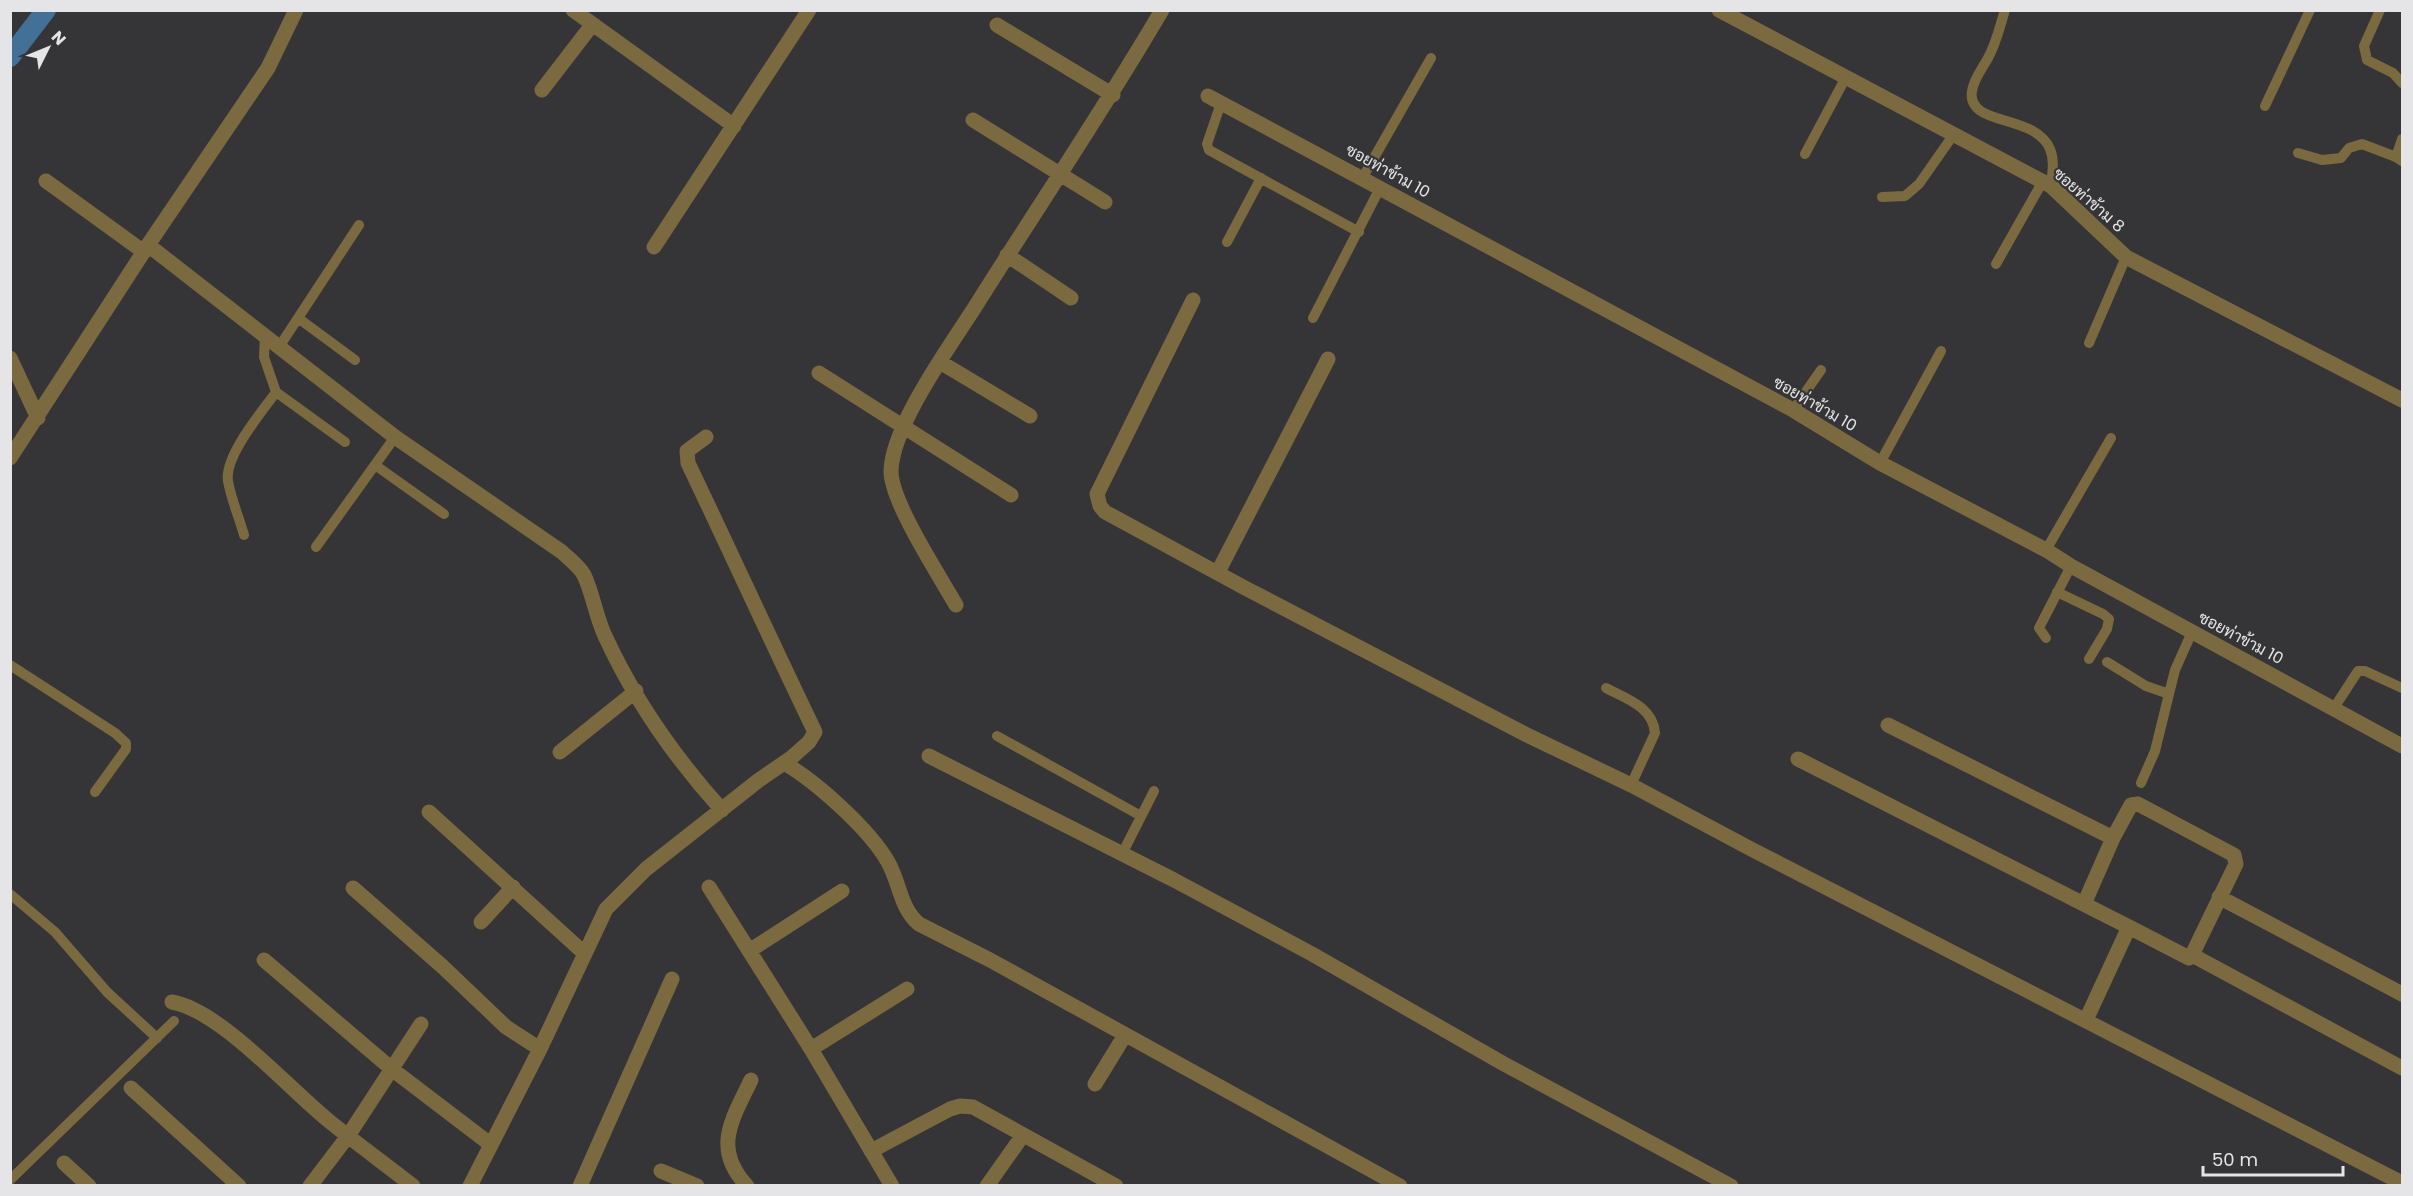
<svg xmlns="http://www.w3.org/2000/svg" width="2413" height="1196" viewBox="0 0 2413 1196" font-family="Poppins,Sarabun,sans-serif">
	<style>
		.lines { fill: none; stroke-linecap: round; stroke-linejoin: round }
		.canal { stroke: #437096; stroke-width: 20 }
		.lane { stroke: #7b6940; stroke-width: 10 }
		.street { stroke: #7b6940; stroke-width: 15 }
		.labels { text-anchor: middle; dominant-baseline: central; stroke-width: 4.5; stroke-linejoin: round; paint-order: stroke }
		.street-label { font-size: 16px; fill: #e5e5e7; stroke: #353538 }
	</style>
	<rect width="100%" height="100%" fill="#353538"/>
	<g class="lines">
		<!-- canal -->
		<path class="canal" d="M10 57 46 10"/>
		<!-- lane -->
		<path class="lane" d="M2005 10C2000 26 1996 44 1988 58 1982 69 1974 78 1972 91 1966 127 2035 113 2050 149 2055 161 2052 174 2051 186
			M2380 10 2364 46 2367 60 2393 73 2402 83
			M1221 103 1207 144 1209 150 1359 232
			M2265 106 2310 10
			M2402 139 2396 157 2402 161
			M2298 153 2322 160 2341 158 2349 148 2362 144 2396 157
			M1805 154 1846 77
			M1363 177 1431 58
			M1882 197 1905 196 1919 184 1954 134
			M1227 242 1261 178
			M1996 264 2043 181
			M298 318 355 360
			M1313 318 1380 188
			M265 336 264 357 276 392 345 442
			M2089 343 2126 257
			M279 347 359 225
			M1793 410 1821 370
			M1880 463 1941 351
			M375 465 444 514
			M244 535C239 517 231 499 228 481 224 456 262 412 276 392
			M316 547 395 437
			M2046 550 2111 438
			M2057 592 2103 614 2109 619 2107 629 2089 659
			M2046 638 2039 628 2071 566
			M2107 662 2146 686 2169 694 2175 670 2192 632
			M10 665 115 733 126 743V749L95 792
			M1606 688C1627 699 1653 707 1655 733L1631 785
			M2334 708 2358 671H2365L2402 688
			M997 736 1141 816
			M2141 783 2155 751 2169 694
			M1122 854 1154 791
			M10 894 55 932 107 992 157 1038
			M10 1180 174 1021"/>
		<!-- street -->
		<path class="street" d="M573 10 734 126
			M1719 10 2051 186 2126 257 2402 400
			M997 25 1113 95
			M542 90 592 25
			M1208 96 1793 410 1880 463 2046 550 2071 566 2402 746
			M973 120 1105 202
			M46 181 144 252
			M148 245 268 68 296 10
			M654 247 809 10
			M1007 255 1071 298
			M1193 300 1097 494 1100 506 1105 512 1245 588 1527 735 1631 785 1751 849 2402 1183
			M10 358 38 418
			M940 362 1030 416
			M819 373 1011 495
			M10 458 148 245 395 437 562 552C569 559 579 566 584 575 593 594 596 617 605 636 634 699 676 759 722 810
			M1218 572 1328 359
			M956 605C939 575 891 502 891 471 892 426 950 346 975 307 1037 208 1103 111 1162 10
			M1888 725 2113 838 2084 904
			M560 752 636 691
			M929 756 1174 880 1312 954 1504 1064 1731 1186
			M1798 759 2129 927 2086 1020
			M784 763C817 782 870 830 888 862 900 883 900 908 919 924L990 960 1400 1186
			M429 812 584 953
			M2113 838 2131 805 2138 804 2234 855 2236 864 2192 955
			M709 887 811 1049 892 1186
			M353 888 443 967 506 1027 540 1049
			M2219 897 2402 994
			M481 922 513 887
			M2129 927 2189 958 2192 955 2402 1068
			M749 951 842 891
			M264 960 393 1070 490 1144
			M172 1002C221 1011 288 1088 329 1121 356 1143 385 1164 413 1186
			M811 1049 907 989
			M1095 1084 1125 1035
			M131 1088 239 1186
			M871 1151 950 1109 960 1106 973 1107 1116 1186
			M64 1163 89 1186
			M661 1171 697 1186
			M310 1186 348 1136 421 1024
			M470 1186 540 1049 606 909 646 869 759 780 791 758 809 742 815 732C772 643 731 553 688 463L687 451 706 437
			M580 1186 672 979
			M747 1186C712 1148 732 1120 751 1080
			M987 1186 1023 1135"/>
	</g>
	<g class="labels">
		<!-- street labels -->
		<g class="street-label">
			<text transform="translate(1388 171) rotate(29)">ซอยท่าข้าม 10</text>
			<text transform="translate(2089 200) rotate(41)">ซอยท่าข้าม 8</text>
			<text transform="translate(1815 404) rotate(30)">ซอยท่าข้าม 10</text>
			<text transform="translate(2241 638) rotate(28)">ซอยท่าข้าม 10</text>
		</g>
	</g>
	<!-- border -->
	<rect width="2413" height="1196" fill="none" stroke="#e5e5e7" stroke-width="24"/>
	<!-- north arrow -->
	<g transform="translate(48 48) rotate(47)" stroke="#353538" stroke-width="4.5" paint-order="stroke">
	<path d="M0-4.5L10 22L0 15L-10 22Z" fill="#e5e5e7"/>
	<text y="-9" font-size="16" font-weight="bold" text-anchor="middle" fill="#e5e5e7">N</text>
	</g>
	<!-- scale -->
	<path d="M2203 1166v9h140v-9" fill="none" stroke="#e5e5e7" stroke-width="3"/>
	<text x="2212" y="1166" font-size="18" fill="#e5e5e7" stroke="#353538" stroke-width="4.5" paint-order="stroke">50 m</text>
</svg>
